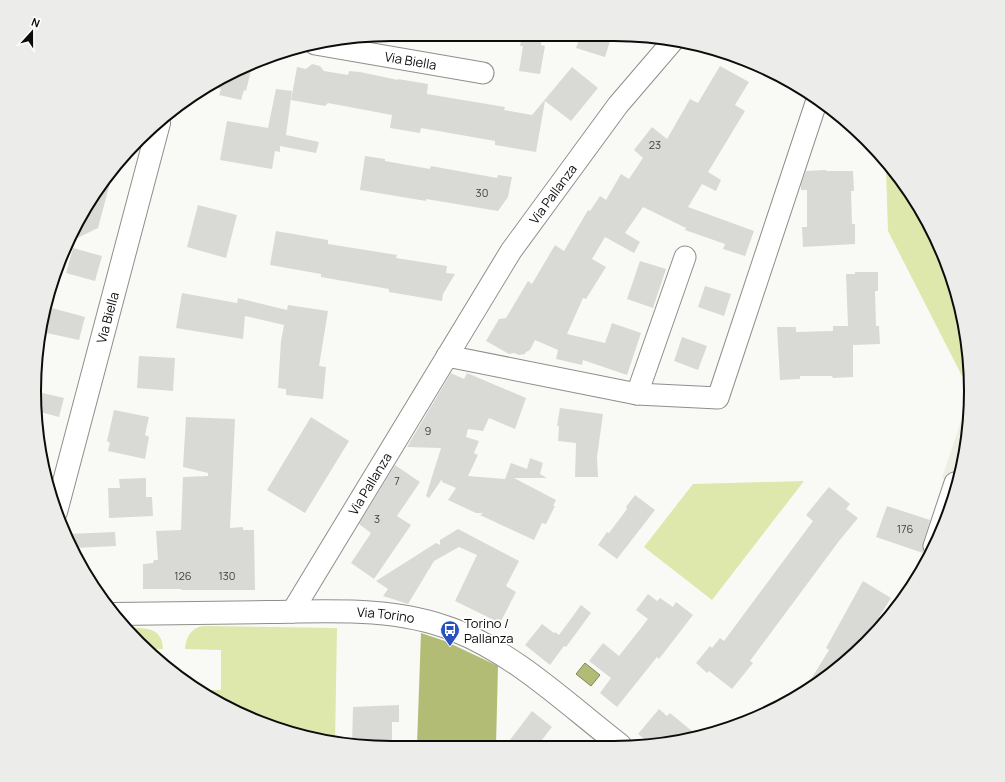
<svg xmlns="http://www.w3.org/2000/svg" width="1005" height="782" viewBox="0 0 1005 782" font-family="Manrope,sans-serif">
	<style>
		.built { fill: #edefe3 }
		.green { fill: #dee7ac }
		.forest { fill: #b2bc75 }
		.water { fill: #b3bc76; stroke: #818756 }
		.building { fill: #d9dad6 }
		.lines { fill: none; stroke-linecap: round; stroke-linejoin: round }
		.minor-casing { stroke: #8e8f8b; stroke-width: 23 }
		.major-casing { stroke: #8e8f8b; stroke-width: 24 }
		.minor { stroke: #fff; stroke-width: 21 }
		.major { stroke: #fff; stroke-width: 22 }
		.labels { text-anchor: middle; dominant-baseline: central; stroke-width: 3.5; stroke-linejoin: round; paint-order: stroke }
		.number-label { font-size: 11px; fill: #3f403e }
		.street-label { font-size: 13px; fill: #0c0c0b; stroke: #fff }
		.poi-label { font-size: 13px; fill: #0c0c0b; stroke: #fff; text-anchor: start }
		.rim { fill: none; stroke: #0c0c0b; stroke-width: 2 }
	</style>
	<rect width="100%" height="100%" fill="#f9faf6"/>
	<!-- built -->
	<path class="built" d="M971 391 964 461 957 483 942 478Z"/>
	<!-- green -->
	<path class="green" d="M886 170 892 172 911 193 944 255 964 322 969 374 962 376 888 231Z
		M804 481 712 600 644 547 693 484Z
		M203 626 337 628 335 742 255 721 196 690H221V650L185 649C186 637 191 628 203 626Z
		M126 628C144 628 162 626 163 649H145L139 644Z"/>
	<!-- forest -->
	<path class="forest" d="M421 633 445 641 498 666 496 745H417Z"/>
	<!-- water -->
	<path class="water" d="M585 663 600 675 591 686 576 674Z"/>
	<!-- building -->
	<path class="building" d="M522 34H531L541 42V45L545 46 540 74 519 71 523 46H520Z
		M581 35H612L605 57 576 48Z
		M312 64 320 66 324 71 348 75 349 71 360 72 398 80V79L428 84 427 94 505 107 504 110 532 115 572 67 598 88 571 121 545 101 536 152 495 145V141L421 128 420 133 390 128 392 115 328 103 325 106 291 100 297 67 306 69Z
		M252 66 246 91 244 90 241 100 219 95 221 89 208 85 212 82Z
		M720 66 749 82 735 105 745 111 708 172 721 180 716 191 702 184 688 207 754 231 745 256 723 249 725 244 685 230 686 228 643 207 625 233 640 242 634 253 605 237 592 259 606 267 586 299 583 298 567 334 605 343 612 323 641 333 627 375 583 360 582 365 556 359 558 350 535 340 530 350 526 352 525 354 519 355 514 353 509 354 486 341 499 319 506 318 528 281 532 284 555 245 564 251 588 210 590 211 600 196 606 200 621 174 629 179 643 158 634 150 652 127 667 139 690 99 698 103Z
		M276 89 292 91 286 135 319 142 316 153 280 146V152L275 151 272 169 220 160 227 121 268 128Z
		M365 156 385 159V161L430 169 431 166 497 178 498 175 512 177 508 197 498 211 426 199V201L360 190Z
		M826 170V171H853L854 191H851L852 224H855V244L803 247 802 227H807V190H801V185L806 171Z
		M113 172 98 228 69 242 82 213Z
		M198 205 237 215 226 258 187 247Z
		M276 231 328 240V244L397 255 396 258 447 266 446 273 455 274 443 294 442 301 389 292V289L321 277V274L270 265Z
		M73 248 102 256 95 281 66 273Z
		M640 261 666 269 653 308 627 299Z
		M855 272H878V291H875L876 326H879L880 344 853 345V377L833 378 832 376H800V379L780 380 777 327H796V332L833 331V326H848L846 274H855Z
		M705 286 731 294 724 316 698 307Z
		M182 293 237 303 238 298 287 310 288 305 328 311 319 366 326 367 323 399 286 395V389L278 388 281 341 284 325 245 316 243 339 176 328Z
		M52 308 85 317 79 340 42 332 45 309 51 310Z
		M682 337 707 346 698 370 674 361Z
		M139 356 175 358 173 391 137 388Z
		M451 373 464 379 467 373 526 398 515 429 489 418 483 431 468 429 466 437 479 441 474 453 478 455 468 476 505 479 511 463 527 469 530 458 543 463 540 474 547 478H514L556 500 553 506H555L546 524 542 523 534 540 480 515 483 513H476L448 500 456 488 442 482V479L429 498 426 496 441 448 407 447Z
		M34 391 64 398 59 417 37 411Z
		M560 408 603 414 597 457 598 477H575L576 443 558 441 559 426H557Z
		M114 410 149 417 145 435 149 437 145 459 108 451 110 443 107 441Z
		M186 417 235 419 230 528 243 527V530H254L255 590H181V589H143V564L153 563 154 560H158L156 531 181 530 183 477 208 476V473L183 467Z
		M311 417 349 441 305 513 267 490Z
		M395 465 420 482 397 516 411 525 374 579 351 563 371 533 359 524Z
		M146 478V497H152L153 516 109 518 108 488H120L119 479Z
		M829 487 850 504 846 509 858 518 839 541 750 661 753 663 732 689 709 671 707 673 696 663 710 646 712 648 720 638 724 641 813 521 806 515Z
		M635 495 655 510 617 559 598 545 607 532 609 533 627 509 626 507Z
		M887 506 930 520 923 542V553L876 537Z
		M458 529 519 561 506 586 516 592 500 623 455 601 477 555 459 547 434 561 408 604 383 596 388 589 376 581 436 543 440 545V540Z
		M115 532 116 546 74 548 67 534Z
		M863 581 891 598 879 617 883 620 875 633 866 644 812 688 803 692 829 650 826 648Z
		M648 594 657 601 660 598 673 607 676 602 693 615 659 659 657 657 617 707 600 693 611 678 589 661 603 643 619 656 648 619 636 610Z
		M581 605 591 613 566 647 564 646 550 665 525 645 542 624 554 633 555 632 559 635Z
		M399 705V722H392V745H352L353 707Z
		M659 709 667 716 670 713 698 736 660 745H652L638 734Z
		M532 711 552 727 538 745H506Z"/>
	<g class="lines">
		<!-- minor casing -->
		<g class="minor-casing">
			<g id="minor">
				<path id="s1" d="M315 44 483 73"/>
				<path d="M447 356 637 394 685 257"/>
				<path d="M637 394 718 398 817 100"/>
				<path d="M934 546 955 483"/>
				<path id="s2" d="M292 612 511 251 618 105 672 42"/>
			</g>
		</g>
		<!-- major casing -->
		<g class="major-casing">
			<g id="major">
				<path id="s3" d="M56 512 159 123"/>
				<path id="s4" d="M114 614C167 613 219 613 271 612 331 611 397 607 454 630 517 655 567 704 620 745"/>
			</g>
		</g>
		<!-- minor -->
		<use href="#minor" class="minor"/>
		<!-- major -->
		<use href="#major" class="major"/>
	</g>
	<!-- icons -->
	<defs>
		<g id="bus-pin" transform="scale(1)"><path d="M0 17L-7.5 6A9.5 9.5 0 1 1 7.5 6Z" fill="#2951c0" stroke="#fff"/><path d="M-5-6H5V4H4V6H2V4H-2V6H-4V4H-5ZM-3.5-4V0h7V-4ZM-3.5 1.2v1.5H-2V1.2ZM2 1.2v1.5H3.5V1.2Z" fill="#fff"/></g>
	</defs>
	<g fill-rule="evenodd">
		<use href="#bus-pin" x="450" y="630"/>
	</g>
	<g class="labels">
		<!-- number labels -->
		<g class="number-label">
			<text x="655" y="144">23</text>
			<text x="482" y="192">30</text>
			<text x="428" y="430">9</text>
			<text x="397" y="480">7</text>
			<text x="377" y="518">3</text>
			<text x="905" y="528">176</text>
			<text x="183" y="575">126</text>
			<text x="227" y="575">130</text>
		</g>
		<!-- street labels -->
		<g class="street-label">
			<text stroke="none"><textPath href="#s1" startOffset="97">Via Biella</textPath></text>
			<text stroke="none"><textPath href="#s2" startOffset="493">Via Pallanza</textPath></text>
			<text stroke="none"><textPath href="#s3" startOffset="201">Via Biella</textPath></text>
			<text stroke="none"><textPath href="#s2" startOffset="150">Via Pallanza</textPath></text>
			<text stroke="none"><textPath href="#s4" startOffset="272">Via Torino</textPath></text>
		</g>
		<!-- poi labels -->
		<g class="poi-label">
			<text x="464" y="623">Torino /<tspan x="464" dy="15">Pallanza</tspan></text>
		</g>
	</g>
	<!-- crop -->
	<path d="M0 0H1005V782H0ZM391 41H614A350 350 0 0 1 964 391V391A350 350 0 0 1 614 741H391A350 350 0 0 1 41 391V391A350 350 0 0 1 391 41Z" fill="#ececeb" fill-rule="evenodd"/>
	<path class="rim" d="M391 41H614A350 350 0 0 1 964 391V391A350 350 0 0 1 614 741H391A350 350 0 0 1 41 391V391A350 350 0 0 1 391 41Z"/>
	<!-- north arrow -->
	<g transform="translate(32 32) rotate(21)" stroke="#ffffff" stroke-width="3" paint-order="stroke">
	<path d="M0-3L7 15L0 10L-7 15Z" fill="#0c0c0b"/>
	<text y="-6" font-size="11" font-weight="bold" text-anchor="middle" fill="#0c0c0b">N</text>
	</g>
</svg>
